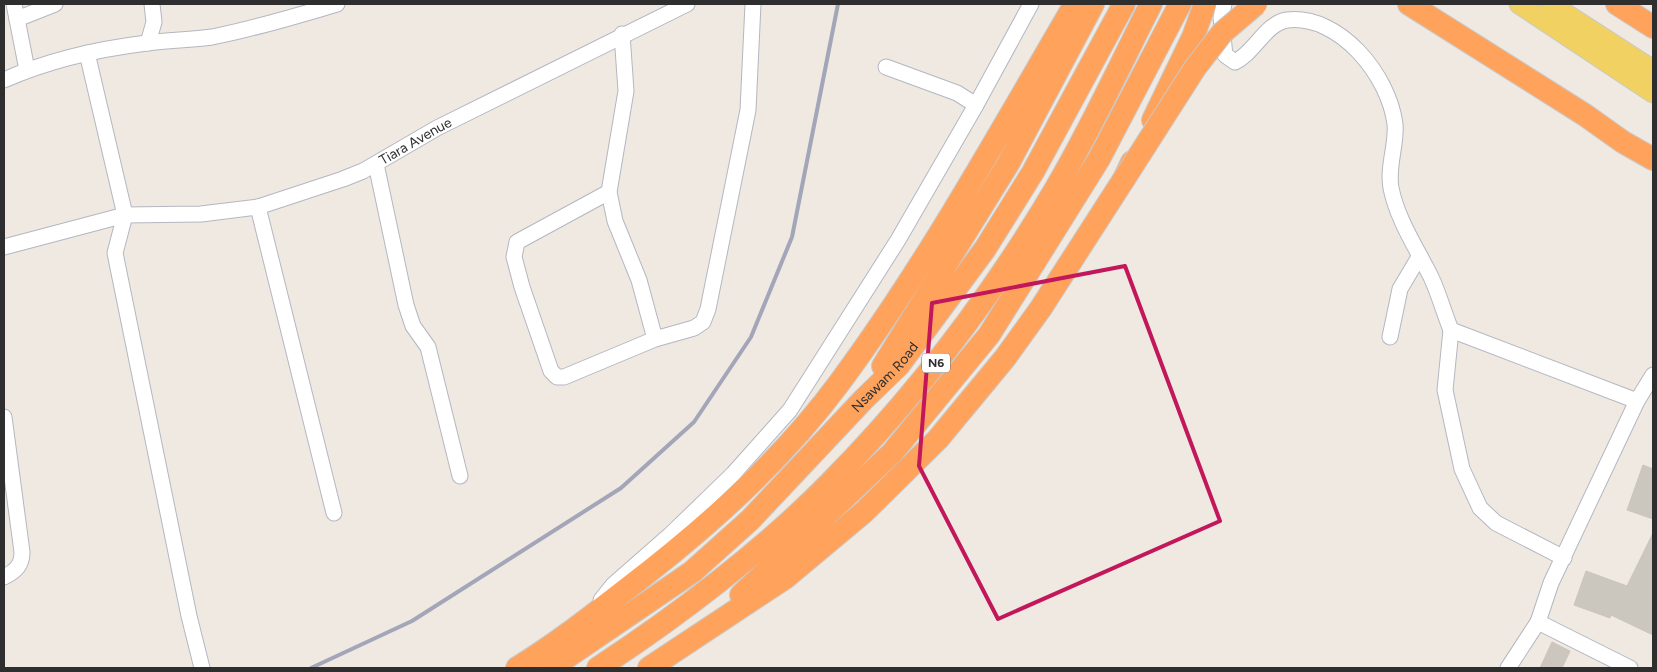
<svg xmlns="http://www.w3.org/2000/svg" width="1657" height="672" viewBox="0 0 1657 672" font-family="Figtree,sans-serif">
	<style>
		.building { fill: #cbc7bf; stroke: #cbc5ba }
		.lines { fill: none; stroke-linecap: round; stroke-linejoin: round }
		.minor-casing { stroke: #b4b7c1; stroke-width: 17 }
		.major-casing { stroke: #c9c9c9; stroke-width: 21 }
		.highway-casing { stroke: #c9c9c9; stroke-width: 24 }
		.minor { stroke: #fff; stroke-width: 15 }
		.major { stroke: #f2d163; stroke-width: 19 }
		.highway { stroke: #ffa35c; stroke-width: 22 }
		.rail { stroke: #a3a6b8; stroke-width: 4 }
		.highway-bridge-casing { stroke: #c9c9c9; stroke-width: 24; stroke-linecap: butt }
		.highway-bridge { stroke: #ffa35c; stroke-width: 22 }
		.marked { fill: none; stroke: #c2185b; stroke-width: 4; stroke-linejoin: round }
		.labels { text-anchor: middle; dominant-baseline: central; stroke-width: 5; stroke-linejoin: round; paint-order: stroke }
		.shield { fill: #fff; stroke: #6d6d6d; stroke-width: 1 }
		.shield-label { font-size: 12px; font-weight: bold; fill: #2e2e2e }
		.street-label { font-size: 14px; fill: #2e2e2e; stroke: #fff }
	</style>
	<rect width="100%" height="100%" fill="#efe9e1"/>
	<!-- building -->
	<path class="building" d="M1643 465 1653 469V519L1627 510Z
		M1653 533V635L1611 615 1610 618 1574 605 1586 571 1627 586Z
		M1552 642 1570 651 1562 668H1540Z"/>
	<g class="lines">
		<!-- minor casing -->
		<g class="minor-casing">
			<g id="minor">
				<path d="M14 4 17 19"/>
				<path d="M1224 4 1221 18 1225 55 1235 62C1254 53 1266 23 1287 20 1340 14 1389 76 1395 124 1397 144 1387 167 1391 188 1397 219 1417 249 1431 277 1439 294 1444 313 1451 330L1637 401"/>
				<path d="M622 34 626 91 609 192 615 221 639 280 655 339"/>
				<path d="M148 43 154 22 152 4"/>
				<path d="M87 53 125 215 115 253 189 616 202 668"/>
				<path d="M886 67 957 93 976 105"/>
				<path d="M27 70 17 19 55 4"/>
				<path d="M4 80C49 60 98 49 147 43 169 40 190 40 212 37 254 29 296 16 337 4"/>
				<path d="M376 164 406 305 413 326 428 347 460 476"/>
				<path d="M609 192 517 242 514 257 522 287 551 371 557 377H564L655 339 694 328 703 322 708 309 748 110 753 4"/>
				<path d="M258 207 334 513"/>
				<path id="s1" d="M4 247 125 215 201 214 258 207 343 179 363 171 437 128 687 4"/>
				<path d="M1451 330 1445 390 1462 469 1480 508 1496 523 1564 558"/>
				<path d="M1390 337 1400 289 1419 257"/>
				<path d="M4 417 22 552C22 565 16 571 4 577"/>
				<path d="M601 600 613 585 670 535 733 474 790 410 898 240 976 105 1031 4"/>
				<path d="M1538 622 1630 668"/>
				<path d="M1508 668 1538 622 1551 583 1637 401 1653 375"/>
			</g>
		</g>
		<!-- major casing -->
		<g class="major-casing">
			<path id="major" d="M1519 4 1653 93
				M1551 4 1653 70"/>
		</g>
		<!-- highway casing -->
		<g class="highway-casing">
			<g id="highway">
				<path d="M1409 4 1585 115 1623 142 1653 159"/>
				<path d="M1617 4 1653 27"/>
				<path d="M1153 120 1193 37 1205 4"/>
				<path d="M883 366 1008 164 1093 4"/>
				<path d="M741 595 892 453 989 335 1099 159 1180 4"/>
				<path d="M517 668C556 644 592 616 628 588 706 528 781 462 840 382 928 263 1000 132 1075 4"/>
				<path id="s2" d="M551 668 692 572 750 520 863 400 899 365 985 249 1033 172 1124 4"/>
				<path d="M598 668C676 617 763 551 829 484 916 396 993 295 1056 188 1091 129 1120 65 1151 4"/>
				<path d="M649 668 785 578 864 512 938 439 1005 358 1041 308 1124 179 1132 162"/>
			</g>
		</g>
		<!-- minor -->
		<use href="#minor" class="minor"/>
		<!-- major -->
		<use href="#major" class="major"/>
		<!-- highway -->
		<use href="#highway" class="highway"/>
		<!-- rail -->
		<path class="rail" d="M311 668 412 621 621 488 694 422 751 337 792 237 838 4"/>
		<!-- highway-bridge casing -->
		<g class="highway-bridge-casing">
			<path id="highway-bridge" d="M1124 179 1195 68 1222 33 1256 4"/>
		</g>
		<!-- highway-bridge -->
		<use href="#highway-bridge" class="highway-bridge"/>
	</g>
	<!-- marked area -->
	<path class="marked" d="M1125 266 1220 521 998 619 919 466 932 303Z"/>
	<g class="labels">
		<!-- shield labels -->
		<rect class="shield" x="922" y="353.5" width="28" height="19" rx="4"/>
		<g class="shield-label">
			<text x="936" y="363">N6</text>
		</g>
		<!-- street labels -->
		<g class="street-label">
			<text stroke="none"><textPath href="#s1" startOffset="430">Tiara Avenue</textPath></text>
			<text stroke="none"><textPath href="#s2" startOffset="445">Nsawam Road</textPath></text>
		</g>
	</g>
	<!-- border -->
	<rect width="1657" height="672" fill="none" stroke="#2e2e2e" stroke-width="10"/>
</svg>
